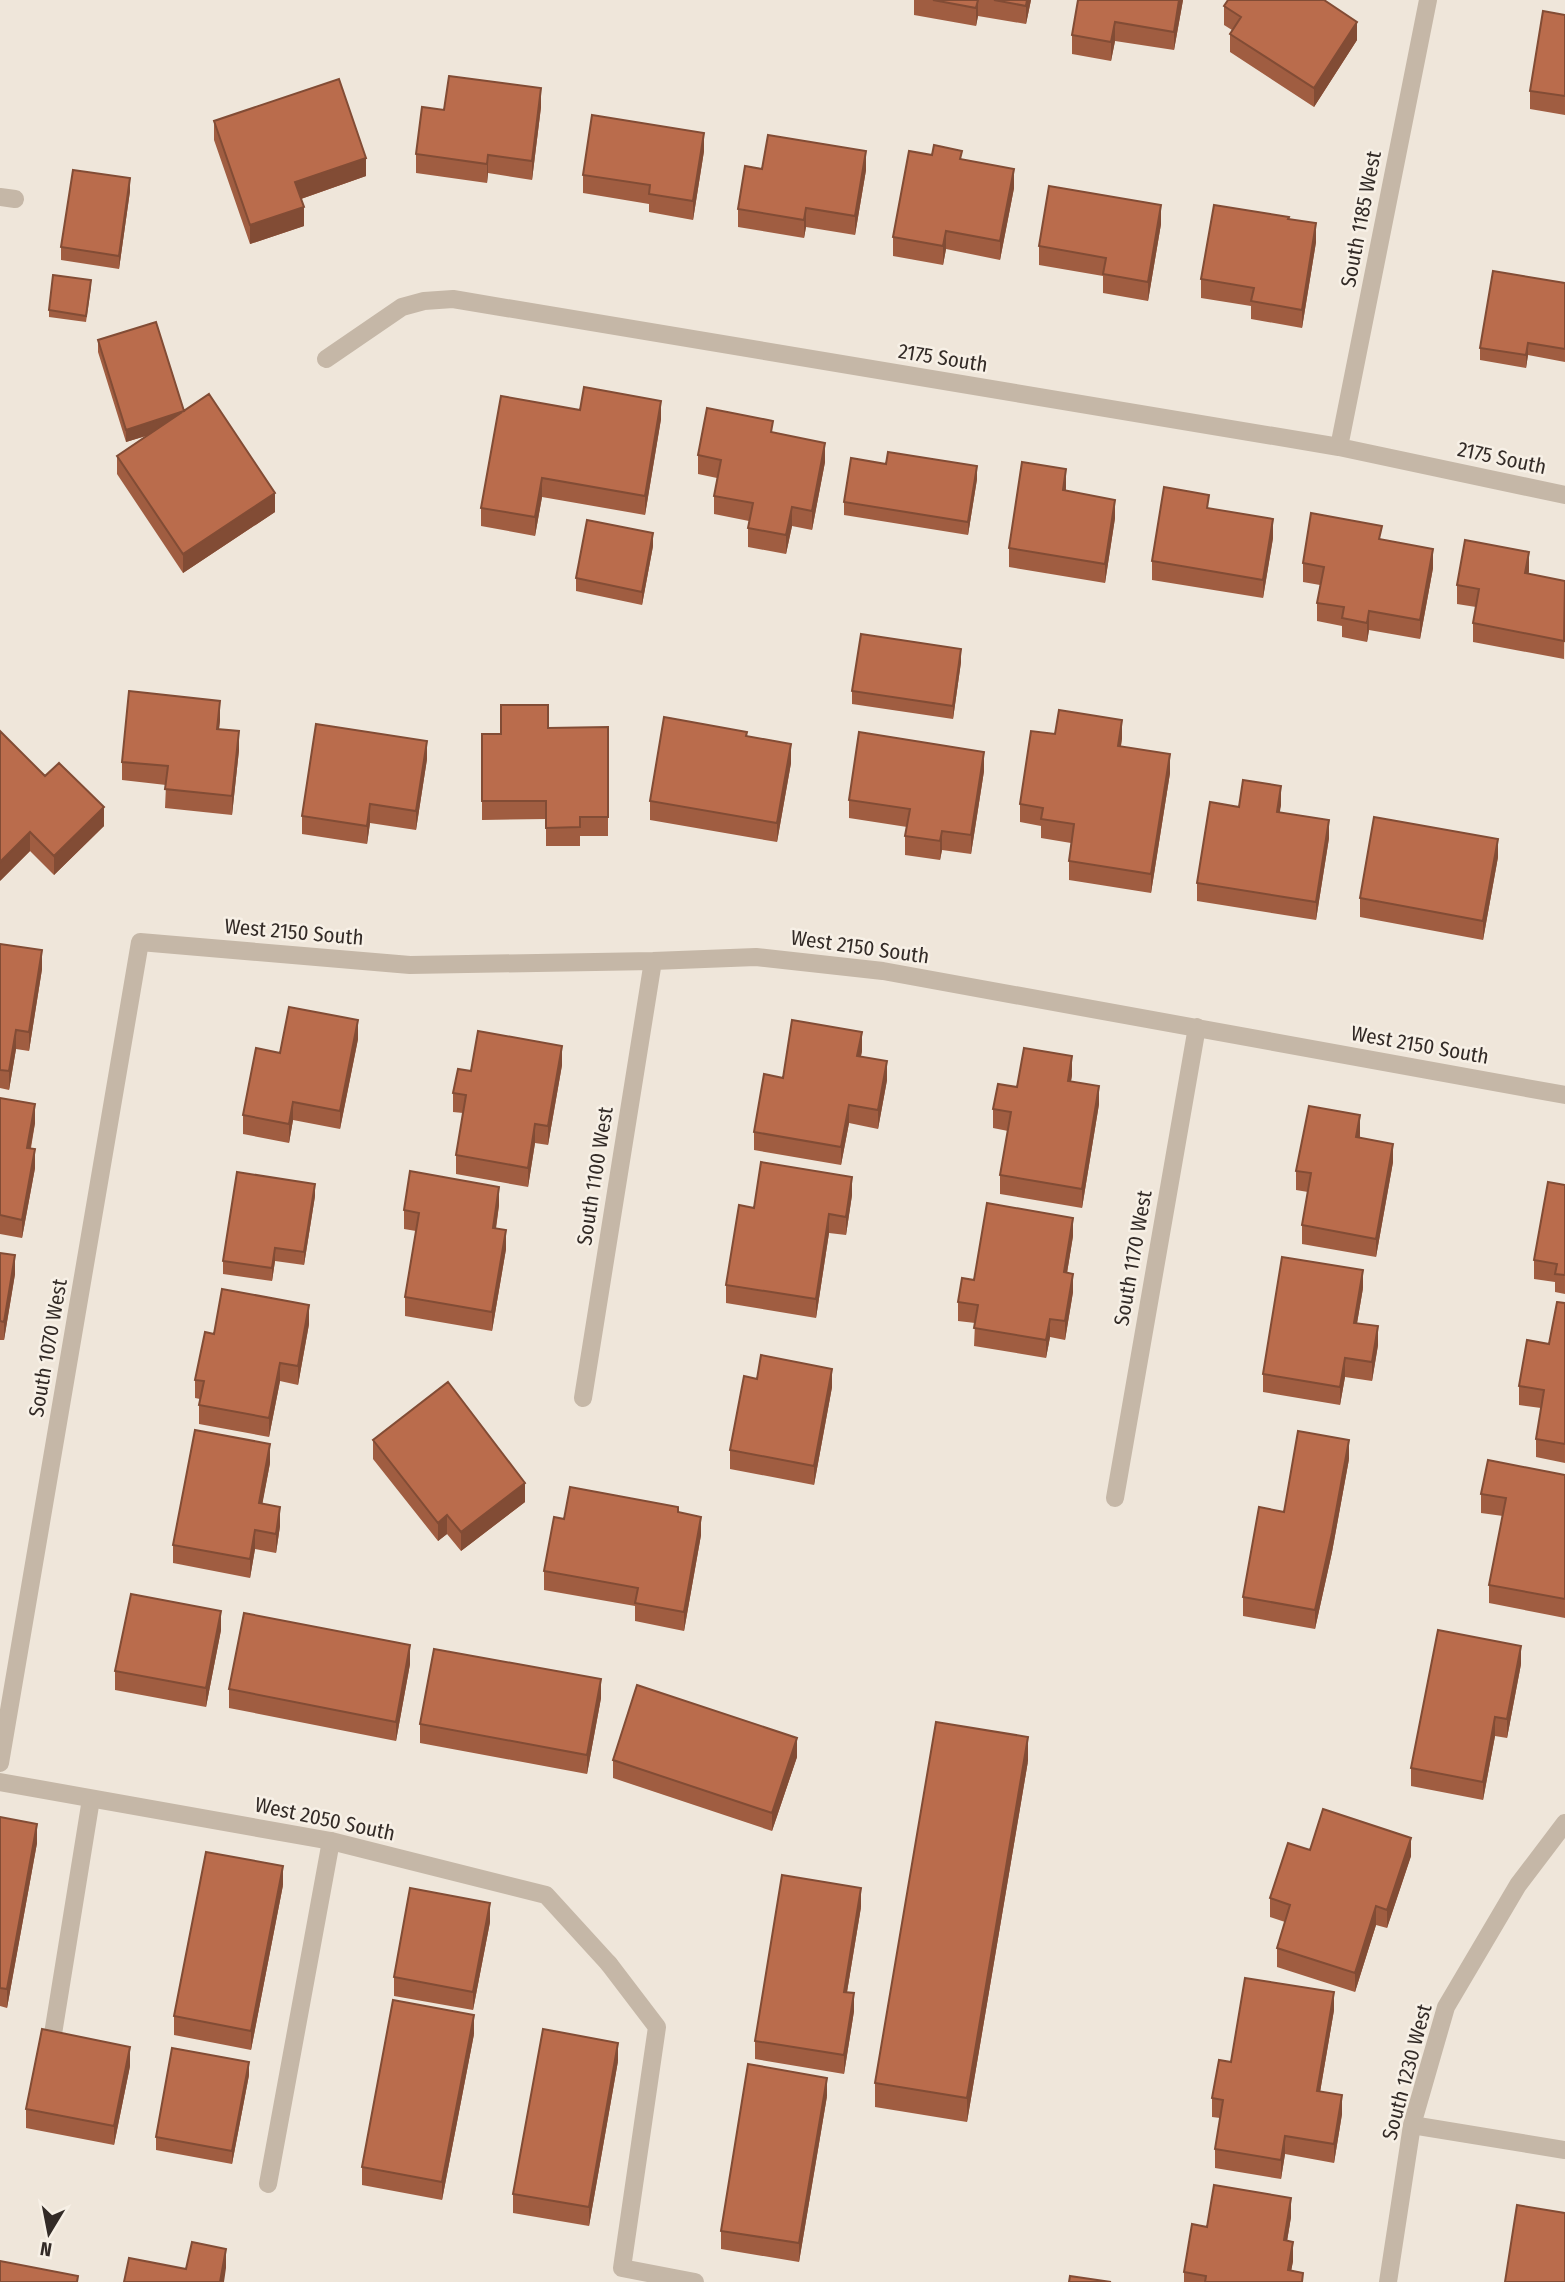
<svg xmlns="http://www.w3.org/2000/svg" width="1565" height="2282" viewBox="0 0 1565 2282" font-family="'Fira Sans Condensed',sans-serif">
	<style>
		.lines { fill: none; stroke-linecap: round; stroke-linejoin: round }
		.lane { stroke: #c5b7a7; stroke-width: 18 }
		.street { stroke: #c5b7a7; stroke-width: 18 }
		.wall { fill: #a05d41 }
		.shaded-wall { fill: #824c35 }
		.building { fill: #ba6c4c; stroke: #824c35; stroke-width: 2 }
		.labels { text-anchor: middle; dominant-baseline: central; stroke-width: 5; stroke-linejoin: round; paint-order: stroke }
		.street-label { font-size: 21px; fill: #332b27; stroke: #f7f0e6 }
	</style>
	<rect width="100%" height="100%" fill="#efe6da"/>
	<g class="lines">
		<!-- lane -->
		<path class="lane" d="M0 197 15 199
			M609 1964 657 2027 622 2268 695 2282
			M52 2040 91 1799
			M268 2184 331 1841"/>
		<!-- street -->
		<path class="street" d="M326 359 402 307 424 301 453 299 1339 447 1565 495
			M1339 447 1428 0
			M583 1398 653 961
			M1115 1498 1197 1027
			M0 1763 140 942 410 965 653 961 756 957 883 971 1565 1095
			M0 1782 331 1841 546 1895 609 1964
			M1412 2125 1565 2150
			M1388 2282 1412 2125 1446 2007 1518 1885 1565 1823"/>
	</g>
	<!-- wall -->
	<path class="wall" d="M914 0H1031L1026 24 978 16 976 26 914 15Z
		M1183 0 1174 50 1115 41 1111 61 1072 54V35Z
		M1224 6 1357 40 1314 107 1230 52V34L1232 30 1224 25Z
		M1565 15V115L1530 109V91Z
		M541 107 532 180 488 173 487 183 416 173V154L444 110Z
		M214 121 366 176 301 199 304 226 250 244 214 140Z
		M704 151 693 220 649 212V204L583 193V175Z
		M962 160 1014 188 1000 260 946 249 943 265 893 256V237Z
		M762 169 866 170 855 235 806 227 804 238 738 227V209Z
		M130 191 119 269 61 260V247Z
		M1289 219 1316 242 1302 328 1251 319V306L1201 298V279Z
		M1161 224 1148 301 1103 293V276L1039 265V246Z
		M1565 283V362L1528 355 1526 368 1480 360V348Z
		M91 287 86 322 49 317V310Z
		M98 340 184 411 275 512 183 573 117 474V456L146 436 126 442 98 352Z
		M580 410 661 419 645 515 542 497 535 536 481 526V508Z
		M773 433 825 462 812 530 792 526 786 554 748 547V528L749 521 714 514V496L717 478 698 474V455Z
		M977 479 968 535 844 515V502Z
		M1066 488V491L1115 518 1105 583 1009 567V548Z
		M1273 538 1263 598 1152 580V561Z
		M1382 539 1433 568 1420 639 1369 630 1367 642 1342 637V626L1317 621V603L1320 585 1303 582V563Z
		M653 546 642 605 576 591V578Z
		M1529 571 1528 574 1565 581 1564 659 1473 642V623L1476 607 1457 604V585Z
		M961 662 953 719 852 704V691Z
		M220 720 219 729 239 750 232 815 165 808 166 785 122 780V762Z
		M608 727V836H580V846H546V819L482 820V734H501L548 728Z
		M1055 734 1122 738 1121 746 1170 773 1151 893 1069 880V861L1071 843 1041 838V826L1020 822V804Z
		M747 736 791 763 777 842 650 820V801Z
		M427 759 416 830 370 823 367 844 302 834V816Z
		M984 771 971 854 942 850 940 860 905 855V836L907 827 849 818V800Z
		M45 776 104 826 54 875 30 851 0 881Z
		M1281 805 1279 812 1329 838 1316 920 1197 901V883L1239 807Z
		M1498 857 1483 940 1360 917V898Z
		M0 944 42 969 29 1051 16 1049 9 1090 0 1088Z
		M358 1039 340 1129 293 1120 289 1143 243 1134V1115L280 1053Z
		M862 1051 861 1056 887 1080 878 1129 849 1123 841 1165 754 1150V1132L783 1078Z
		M562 1065 548 1145 535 1143 528 1187 456 1174V1155L463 1113 453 1112V1093L471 1071Z
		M1072 1075 1071 1081 1099 1104 1082 1208 1000 1194V1175L1008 1131 993 1128V1109L1017 1087Z
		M0 1098 35 1123 31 1148 35 1168 22 1238 0 1234Z
		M1360 1134V1138L1393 1162 1376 1257 1302 1244V1225L1308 1192 1296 1190V1171Z
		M1565 1185V1294L1555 1292V1282L1534 1279V1260Z
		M852 1195 846 1235 829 1233 816 1318 726 1303V1285L754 1208Z
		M315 1196 304 1265 275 1261 272 1281 223 1274V1261Z
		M499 1205 496 1229 506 1249 492 1331 405 1316V1297L416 1231 404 1229V1210Z
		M1073 1236 1067 1273 1073 1292 1065 1340 1050 1337 1046 1358 974 1346 975 1323 958 1321V1302L974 1280Z
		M0 1253 15 1274 4 1340H0Z
		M1363 1288 1357 1323 1378 1345 1372 1381 1345 1377 1340 1405 1263 1392V1374Z
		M1565 1303V1463L1536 1457V1439L1541 1408 1519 1405V1386L1549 1344Z
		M309 1324 298 1385 280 1381 269 1437 199 1424V1405L200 1399 195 1398V1380L214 1334Z
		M757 1379 832 1387 814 1485 730 1469V1450Z
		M373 1440 525 1502 461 1551 447 1534 438 1541 373 1459Z
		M1349 1459 1332 1552 1315 1629 1243 1616V1597Z
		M270 1463 262 1504 280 1526 276 1553 255 1549 250 1578 173 1563V1545Z
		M1565 1475V1618L1489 1603V1585L1503 1516 1481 1513V1494Z
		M678 1513 701 1535 684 1631 635 1621V1606L544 1590V1571L564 1519Z
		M221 1630 206 1707 115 1690V1671Z
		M410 1664 396 1741 229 1708V1689Z
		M1521 1664 1507 1738 1495 1736 1483 1800 1411 1786V1768Z
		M601 1698 587 1774 420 1743V1724Z
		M797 1757 772 1831 613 1778V1760Z
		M1028 1761 967 2122 875 2107V2083Z
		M0 1817 37 1843 7 2008 0 2006Z
		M1310 1850 1411 1856 1387 1928 1376 1925 1355 1992 1277 1967V1948L1285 1922 1270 1917V1898Z
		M283 1885 251 2050 174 2035V2016Z
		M861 1907 847 1992 854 2011 844 2074 755 2059V2041Z
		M490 1922 473 2010 394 1996V1977Z
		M1334 2010 1320 2092 1342 2114 1334 2163 1285 2154 1281 2179 1215 2168V2149L1220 2118 1212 2117V2098L1231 2062Z
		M474 2034 442 2200 362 2185V2167Z
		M618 2061 589 2226 513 2213V2194Z
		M130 2066 114 2145 26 2128V2109Z
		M249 2075 232 2164 156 2150V2137Z
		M827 2096 799 2262 721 2249V2231Z
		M1291 2217 1287 2241 1293 2261 1291 2271 1303 2282H1184V2272L1207 2227Z"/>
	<!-- shaded-wall -->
	<path class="shaded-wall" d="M978 0V16L976 26V8Z
		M1027 0H1031L1026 24V6Z
		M1179 0H1183L1174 50V32Z
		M1115 22V41L1111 61V42Z
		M1357 22V40L1314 107V88Z
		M541 88V107L532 180V161Z
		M704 133V151L693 220V201Z
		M866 151V170L855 235V216Z
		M488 155V173L487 183V164Z
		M366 158V176L295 201V182Z
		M1014 169V188L1000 260V241Z
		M130 178V191L119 269V256Z
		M1161 205V224L1148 301V282Z
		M304 207V226L250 244V225Z
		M806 208V227L804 238V220Z
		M1316 223V242L1302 328V310Z
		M946 231V249L943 265V246Z
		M1528 343V355L1526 368V355Z
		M661 401V419L645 515V496Z
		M184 411V424L126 442V430Z
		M825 443V462L812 530V511Z
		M977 466V479L968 535V522Z
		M1066 469V488L1063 509V490Z
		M542 478V497L535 536V517Z
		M275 493V512L183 573V554Z
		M1115 500V518L1105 583V564Z
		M792 507V526L786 554V535Z
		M1273 519V538L1263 598V580Z
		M653 533V546L642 605V592Z
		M1433 549V568L1420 639V620Z
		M1529 552V571L1525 592V573Z
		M1369 611V630L1367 642V623Z
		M961 649V662L953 719V706Z
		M220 701V720L217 747V729Z
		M1122 720V738L1118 765V746Z
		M239 731V750L232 815V796Z
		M427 741V759L416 830V811Z
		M791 744V763L777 842V823Z
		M984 752V771L971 854V835Z
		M1170 754V773L1151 893V874Z
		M1281 786V805L1277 830V812Z
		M370 804V823L367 844V826Z
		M104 807V826L54 875V856Z
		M1329 820V838L1316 920V902Z
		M942 831V850L940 860V841Z
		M30 832V851L0 881V862Z
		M1498 839V857L1483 940V921Z
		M42 950V969L29 1051V1032Z
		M358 1020V1039L340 1129V1111Z
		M16 1030V1049L9 1090V1071Z
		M862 1032V1051L857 1074V1056Z
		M562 1046V1065L548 1145V1126Z
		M1072 1056V1075L1068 1099V1081Z
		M887 1061V1080L878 1129V1110Z
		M1099 1086V1104L1082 1208V1189Z
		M293 1102V1120L289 1143V1124Z
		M35 1104V1123L27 1166V1148Z
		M849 1105V1123L841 1165V1147Z
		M1360 1115V1134L1356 1156V1137Z
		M535 1124V1143L528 1187V1168Z
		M1393 1144V1162L1376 1257V1239Z
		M35 1149V1168L22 1238V1220Z
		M852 1177V1195L846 1235V1217Z
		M315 1184V1196L304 1265V1252Z
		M499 1187V1205L493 1247V1228Z
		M829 1214V1233L816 1318V1299Z
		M1073 1218V1236L1064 1291V1272Z
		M506 1230V1249L492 1331V1312Z
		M275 1248V1261L272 1281V1268Z
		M15 1255V1274L4 1340V1322Z
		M1363 1270V1288L1354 1341V1323Z
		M1073 1274V1292L1065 1340V1321Z
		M309 1305V1324L298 1385V1366Z
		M1050 1319V1337L1046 1358V1340Z
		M1378 1326V1345L1372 1381V1362Z
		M1345 1358V1377L1340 1405V1387Z
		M280 1363V1381L269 1437V1418Z
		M832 1369V1387L814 1485V1466Z
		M1349 1440V1459L1332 1552 1315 1629V1610Z
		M270 1444V1463L259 1522V1503Z
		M525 1483V1502L461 1551V1532Z
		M280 1507V1526L276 1553V1534Z
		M447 1515V1534L438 1541V1523Z
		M701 1517V1535L684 1631V1612Z
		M255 1530V1549L250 1578V1559Z
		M221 1611V1630L206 1707V1688Z
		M410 1645V1664L396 1741V1722Z
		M1521 1646V1664L1507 1738V1719Z
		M601 1679V1698L587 1774V1755Z
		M1495 1717V1736L1483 1800V1782Z
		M1028 1737V1761L967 2122V2098Z
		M797 1738V1757L772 1831V1813Z
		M37 1824V1843L7 2008V1989Z
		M1411 1838V1856L1387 1928V1910Z
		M283 1866V1885L251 2050V2031Z
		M861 1888V1907L844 2010V1992Z
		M490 1903V1922L473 2010V1992Z
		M1376 1906V1925L1355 1992V1973Z
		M1334 1992V2010L1317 2110V2091Z
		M854 1993V2011L844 2074V2055Z
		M474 2015V2034L442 2200V2182Z
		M618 2043V2061L589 2226V2207Z
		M130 2047V2066L114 2145V2126Z
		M249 2062V2075L232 2164V2151Z
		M827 2078V2096L799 2262V2243Z
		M1342 2095V2114L1334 2163V2144Z
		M1285 2136V2154L1281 2179V2160Z
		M1291 2198V2217L1284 2259V2240Z
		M1293 2242V2261L1289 2282 1288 2270Z
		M226 2249V2268L224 2282H220Z"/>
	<!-- building -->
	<path class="building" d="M933 0H978L976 8Z
		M994 0H1027L1026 6Z
		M1078 0H1179L1174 32 1115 22 1111 42 1072 35Z
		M1228 0H1324L1357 22 1314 88 1230 34 1241 17 1224 6Z
		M1543 11 1565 15V96L1530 91Z
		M449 76 541 88 532 161 488 155 487 164 416 154 422 107 444 110Z
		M339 79 366 158 295 182 304 207 250 225 214 121Z
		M592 115 704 133 693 201 649 194 650 185 583 175Z
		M768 135 866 151 855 216 806 208 804 220 738 209 745 166 762 169Z
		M934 145 962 151 960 159 1014 169 1000 241 946 231 943 246 893 237 909 151 932 155Z
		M73 170 130 178 119 256 61 247Z
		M1049 186 1161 205 1148 282 1103 274 1106 258 1039 246Z
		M1214 205 1289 217 1288 219 1316 223 1302 310 1251 301 1254 288 1201 279Z
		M1493 271 1565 283V349L1528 343 1526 355 1480 348Z
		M53 275 91 280 86 316 49 310Z
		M156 322 184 411 126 430 98 340Z
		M584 387 661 401 645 496 542 478 535 517 481 508 501 396 580 410Z
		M209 394 275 493 183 554 117 456Z
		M707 408 773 421 771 432 825 443 812 511 792 507 786 535 748 528 753 503 714 496 721 460 698 455Z
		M888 452 977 466 968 522 844 502 851 458 886 464Z
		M1022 462 1066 469 1063 490 1115 500 1105 564 1009 548Z
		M1164 487 1209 495 1207 508 1273 519 1263 580 1152 561Z
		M1311 513 1382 526 1379 539 1433 549 1420 620 1369 611 1367 623 1342 618 1344 607 1317 603 1324 567 1303 563Z
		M587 520 653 533 642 592 576 578Z
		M1465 540 1529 552 1525 573 1565 581 1564 641 1473 623 1479 589 1457 585Z
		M861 634 961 649 953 706 852 691Z
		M129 691 220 701 217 729 239 731 232 796 165 789 168 766 122 762Z
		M501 705H548V728L608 727V817H580V827L546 828V801H482V734H501Z
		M1059 710 1122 720 1118 746 1170 754 1151 874 1069 861 1074 824 1041 819 1043 808 1020 804 1031 731 1055 734Z
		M664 717 747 732 746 736 791 744 777 823 650 801Z
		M316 724 427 741 416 811 370 804 367 826 302 816Z
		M0 731 45 776 59 763 104 807 54 856 30 832 0 862Z
		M859 732 984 752 971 835 942 831 940 841 905 836 910 809 849 800Z
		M1243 780 1281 786 1277 812 1329 820 1316 902 1197 883 1210 802 1239 807Z
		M1374 817 1498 839 1483 921 1360 898Z
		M0 944 42 950 29 1032 16 1030 9 1071 0 1070Z
		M289 1007 358 1020 340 1111 293 1102 289 1124 243 1115 256 1048 280 1053Z
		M792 1020 862 1032 857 1056 887 1061 878 1110 849 1105 841 1147 754 1132 764 1074 783 1078Z
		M478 1031 562 1046 548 1126 535 1124 528 1168 456 1155 466 1095 453 1093 458 1069 471 1071Z
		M1024 1048 1072 1056 1068 1081 1099 1086 1082 1189 1000 1175 1011 1112 993 1109 998 1084 1017 1087Z
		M0 1098 35 1104 27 1148 35 1149 22 1220 0 1215Z
		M1309 1106 1360 1115 1356 1137 1393 1144 1376 1239 1302 1225 1311 1173 1296 1171Z
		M761 1162 852 1177 846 1217 829 1214 816 1299 726 1285 739 1205 754 1208Z
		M410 1171 499 1187 493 1228 506 1230 492 1312 405 1297 419 1213 404 1210Z
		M237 1172 315 1184 304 1252 275 1248 272 1268 223 1261Z
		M1548 1182 1565 1185V1275L1555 1274 1557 1264 1534 1260Z
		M987 1203 1073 1218 1064 1272 1073 1274 1065 1321 1050 1319 1046 1340 974 1328 978 1305 958 1302 962 1278 974 1280Z
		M0 1253 15 1255 4 1322 0 1321Z
		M1282 1257 1363 1270 1354 1323 1378 1326 1372 1362 1345 1358 1340 1387 1263 1374Z
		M222 1289 309 1305 298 1366 280 1363 269 1418 199 1405 204 1381 195 1380 205 1332 214 1334Z
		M1557 1302 1565 1303V1444L1536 1439 1544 1390 1519 1386 1527 1340 1549 1344Z
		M761 1355 832 1369 814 1466 730 1450 744 1376 757 1379Z
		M448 1382 525 1483 461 1532 447 1515 438 1523 373 1440Z
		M195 1430 270 1444 259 1503 280 1507 276 1534 255 1530 250 1559 173 1545Z
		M1298 1431 1349 1440 1332 1533 1315 1610 1243 1597 1259 1507 1284 1512Z
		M1488 1460 1565 1475V1599L1489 1585 1506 1498 1481 1494Z
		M570 1487 678 1507V1512L701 1517 684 1612 635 1603 638 1588 544 1571 554 1517 564 1519Z
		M131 1594 221 1611 206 1688 115 1671Z
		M244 1613 410 1645 396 1722 229 1689Z
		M1438 1630 1521 1646 1507 1719 1495 1717 1483 1782 1411 1768Z
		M434 1649 601 1679 587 1755 420 1724Z
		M637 1685 797 1738 772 1813 613 1760Z
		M936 1722 1028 1737 967 2098 875 2083Z
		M1323 1809 1411 1838 1387 1910 1376 1906 1355 1973 1277 1948 1290 1905 1270 1898 1288 1843 1310 1850Z
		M0 1817 37 1824 7 1989 0 1988Z
		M206 1852 283 1866 251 2031 174 2016Z
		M782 1875 861 1888 844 1992 854 1993 844 2055 755 2041Z
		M410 1888 490 1903 473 1992 394 1977Z
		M1245 1978 1334 1992 1317 2091 1342 2095 1334 2144 1285 2136 1281 2160 1215 2149 1223 2100 1212 2098 1219 2060 1231 2062Z
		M393 2000 474 2015 442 2182 362 2167Z
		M42 2029 130 2047 114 2126 26 2109Z
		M543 2029 618 2043 589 2207 513 2194Z
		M172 2048 249 2062 232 2151 156 2137Z
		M748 2064 827 2078 799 2243 721 2231Z
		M1214 2185 1291 2198 1284 2240 1293 2242 1288 2270 1303 2273 1302 2282H1205L1206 2276 1184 2272 1192 2224 1207 2227Z
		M1517 2205 1565 2213V2282H1505Z
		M192 2242 226 2249 220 2282H124L129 2258 186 2269Z
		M0 2261 78 2276 77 2282H0Z
		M1070 2276 1111 2282H1069Z"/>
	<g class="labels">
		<!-- street labels -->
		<g class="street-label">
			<text transform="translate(1361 219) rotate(-79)">South 1185 West</text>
			<text transform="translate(943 358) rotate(9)">2175 South</text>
			<text transform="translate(1502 458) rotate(12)">2175 South</text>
			<text transform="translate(294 932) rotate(5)">West 2150 South</text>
			<text transform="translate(860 947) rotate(8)">West 2150 South</text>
			<text transform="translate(1420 1045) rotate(10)">West 2150 South</text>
			<text transform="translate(595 1176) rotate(-81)">South 1100 West</text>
			<text transform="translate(1133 1258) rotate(-80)">South 1170 West</text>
			<text transform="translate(48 1348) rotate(-80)">South 1070 West</text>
			<text transform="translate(325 1819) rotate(12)">West 2050 South</text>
			<text transform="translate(1407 2072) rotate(-75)">South 1230 West</text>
		</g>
	</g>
	<!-- north arrow -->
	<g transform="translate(49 2233) rotate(190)" stroke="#f7f0e6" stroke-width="5" paint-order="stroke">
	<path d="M0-5L12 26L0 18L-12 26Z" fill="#332b27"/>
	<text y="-10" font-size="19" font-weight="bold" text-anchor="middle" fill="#332b27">N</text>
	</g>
</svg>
